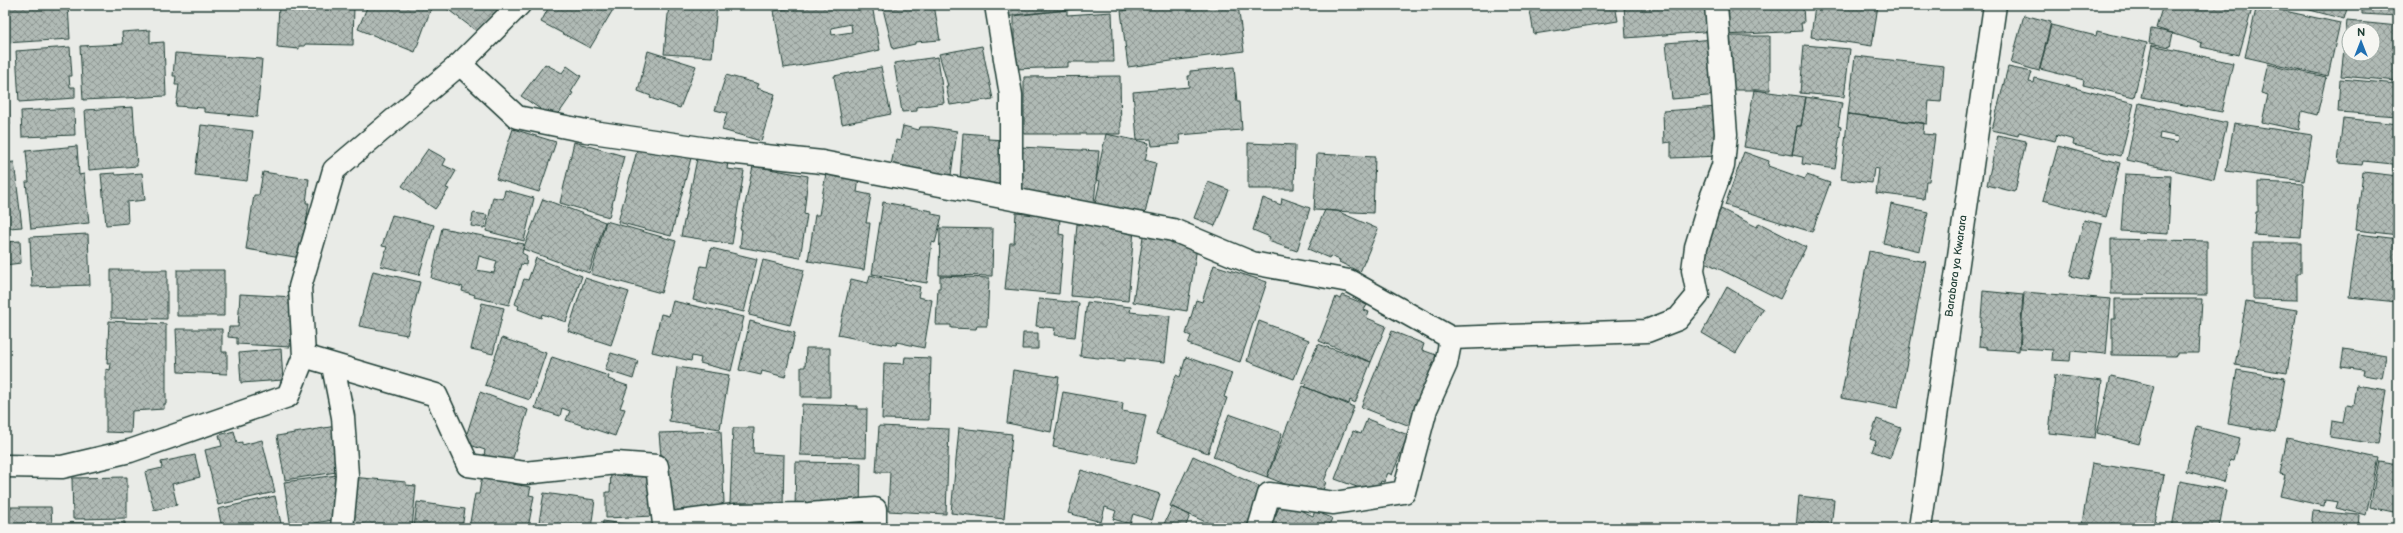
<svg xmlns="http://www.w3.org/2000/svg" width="2403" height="533" viewBox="0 0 2403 533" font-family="'Balsamiq Sans',sans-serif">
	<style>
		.building { fill: url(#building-cross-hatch); stroke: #1f3d34; fill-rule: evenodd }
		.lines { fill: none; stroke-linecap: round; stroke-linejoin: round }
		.minor-casing { stroke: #1f3d34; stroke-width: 25 }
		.minor { stroke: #f6f6f2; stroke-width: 22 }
		.labels { text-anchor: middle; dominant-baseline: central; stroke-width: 3.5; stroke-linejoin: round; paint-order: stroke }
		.street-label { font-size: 11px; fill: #1f3d34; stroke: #f6f6f2 }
	</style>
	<defs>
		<pattern id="building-cross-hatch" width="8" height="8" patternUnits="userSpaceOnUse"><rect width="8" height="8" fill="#b0bab5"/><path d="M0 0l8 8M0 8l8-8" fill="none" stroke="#8f9894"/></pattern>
	</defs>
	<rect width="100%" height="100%" fill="#e9ebe7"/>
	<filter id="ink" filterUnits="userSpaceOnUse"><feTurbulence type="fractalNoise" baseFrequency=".025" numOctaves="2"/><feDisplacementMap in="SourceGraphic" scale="8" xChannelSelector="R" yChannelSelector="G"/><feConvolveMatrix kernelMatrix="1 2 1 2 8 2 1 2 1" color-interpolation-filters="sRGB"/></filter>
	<g filter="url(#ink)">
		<!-- building -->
		<path class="building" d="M5 5H68L70 39 5 43Z
			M279 5H354L353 45 305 44V46H299V49L277 47Z
			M368 5 432 6 415 52 358 29Z
			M448 5H504L479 33 446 8Z
			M550 5H608L614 8 590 48 541 22Z
			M669 5H717L712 57 664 54Z
			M811 5H872L880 50 835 60 784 68 774 11ZM851 24 852 32 832 35 831 28Z
			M882 5H934L940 40 915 42V44L893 49Z
			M1002 5H1101V6L1004 17Z
			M1163 5H1238L1244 51 1128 67 1121 11Z
			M1529 5H1615L1618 21 1534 34Z
			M1624 5H1713L1715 31 1626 38Z
			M1720 5H1803L1804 23H1801L1802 31 1725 35Z
			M1815 5H1878L1872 46 1811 37Z
			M2163 5H2253L2239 55 2201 47 2202 43 2156 28Z
			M2257 5 2340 23 2328 76 2245 57Z
			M2291 5H2348L2344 19Z
			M2362 5H2398V16L2362 14Z
			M1067 10V15L1112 12 1114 62H1068V67L1014 69V15Z
			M2024 15 2051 22 2039 71 2011 63Z
			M2347 21 2398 26V81L2341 76ZM2349 30H2373V54H2349Z
			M2051 25 2096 36 2097 31 2147 43 2134 97 2083 85 2084 80 2040 69Z
			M2151 29 2173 33 2170 47 2149 43Z
			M150 30V43L164 42 166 96 83 100 80 46 123 44 122 32Z
			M1725 36H1770V90H1725Z
			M1714 39 1719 95 1672 99 1666 43Z
			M1804 45 1850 49 1844 97 1800 93Z
			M2152 45 2233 63 2222 112 2141 97Z
			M982 46 993 99 950 105 946 86H948L939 54Z
			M70 47 72 76H69L70 87H75V98L19 102 16 51Z
			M648 51 696 66 680 108 650 98 651 96 638 91Z
			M175 53 262 59 257 117 204 112V108L176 106 179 85H175L176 76H173Z
			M5 54H7L10 125H5Z
			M1855 56 1944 66 1941 102 1929 101 1927 124 1848 114Z
			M938 57 944 103 917 107V111L902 112 894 63Z
			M545 64 562 73 567 66 581 76 571 92 573 93 555 119 521 96Z
			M2268 64 2326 77 2317 115 2302 111 2299 130 2262 122 2268 95 2261 93Z
			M881 67 891 114 842 124 834 76Z
			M1234 67 1237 102H1240L1242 130 1179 135 1180 144 1152 146 1151 139 1137 140 1133 92 1189 87 1188 76H1190V71Z
			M2008 67 2032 72 2029 82 2034 83 2035 78 2134 103 2121 156 2073 145 2074 140 2057 135 2055 141 2019 132 2018 136 1992 130Z
			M726 75 759 84 757 88 775 94 761 141 722 130 727 113 715 110Z
			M1120 76 1121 134H1024V77Z
			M2340 79 2398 84V116L2338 112Z
			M1754 90 1806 97 1801 126H1797L1792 155 1744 147Z
			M1806 97 1842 103 1838 126 1841 127 1835 169 1802 164 1803 157 1792 155 1797 126H1801Z
			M2139 103 2227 123 2214 179 2127 160ZM2160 133 2179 137 2178 143 2159 139Z
			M133 107 137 166 89 170 85 110Z
			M1718 107 1720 156 1671 158V142L1664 143 1663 111Z
			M74 108 75 135 22 137 21 111Z
			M1848 114 1924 123 1923 134 1935 135 1929 181H1926L1924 199 1876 193 1879 169 1874 168 1872 183 1841 179Z
			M2343 118 2398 124V171H2393V164L2363 161 2362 165 2338 163Z
			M2234 123 2312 135 2304 181 2226 171Z
			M201 125 253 131 247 181 195 175Z
			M903 126 919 130 920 127H932L957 131 951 175 947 178 891 165 896 140 900 141Z
			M513 129 556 142 539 192 496 179Z
			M963 133 988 135V139L1005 140 1002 185 960 181Z
			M1106 134 1149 143 1145 160 1156 163 1145 214 1095 204 1100 181 1096 180Z
			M1998 135 2026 141 2015 192 1987 185Z
			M574 142 624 156 609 217 560 203Z
			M639 143 691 158 671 236 618 222Z
			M1248 143 1295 145 1294 189H1248Z
			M77 146 79 175 84 174 89 223 31 229 26 182H29L26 151Z
			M2058 146 2120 163 2106 217 2043 200Z
			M1020 147 1099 151 1094 203 1022 195 1023 178 1017 179Z
			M428 149 446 159 443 165 456 171 446 188 449 189 435 209 402 186Z
			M1744 152 1769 161 1768 166 1805 179 1807 175 1830 183 1812 232 1725 205Z
			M698 154 729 155 727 169 744 171 732 244 681 236Z
			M1317 154 1375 157 1373 213 1314 210Z
			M14 162 22 227 9 228V231H5V163Z
			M753 166 808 176 804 214 807 215 800 258 740 247 742 229H740Z
			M263 172 309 179 306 203H309L301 258 246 249 254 195H259Z
			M2363 172 2398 176V235L2356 230Z
			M115 173 116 175 142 173 145 200 127 202 128 223 106 225 101 174Z
			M826 173 859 179 857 192 871 195 866 223H870L864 270 808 261 815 215H819Z
			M2125 174 2171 176 2168 234 2121 231Z
			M1208 182 1229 190 1215 226 1194 218Z
			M2258 182 2304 184 2301 238 2254 235 2256 212H2258Z
			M505 190 534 198 524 241 486 231 493 197 503 199Z
			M1263 198 1281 205 1282 198 1310 208 1297 251 1268 241 1270 237 1253 230Z
			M543 199 605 222 589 273 523 249Z
			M883 202 932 211V214L942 216 935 243 932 242 927 283 872 274Z
			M1891 204 1928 212 1920 251 1883 243Z
			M1721 209 1757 227 1759 223 1806 247 1780 299 1697 258Z
			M1325 210 1337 211 1378 229 1360 272 1339 262 1340 260 1330 256 1329 258 1308 249Z
			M473 213 487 215 484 228 471 226Z
			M1016 213 1060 217 1059 234 1064 235 1059 294 1005 289 1010 243H1014Z
			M392 215 434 225 419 275 381 266 387 247 382 246Z
			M2084 220 2102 224 2088 280 2070 276Z
			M606 221 676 241 661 293 591 274Z
			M1077 224 1134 229 1128 301 1071 296Z
			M442 228 524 244 522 253 527 256 526 265 521 264 509 305 474 297 475 295 462 291 463 287 431 278ZM479 256 497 261 494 273 476 270Z
			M940 228 993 229 992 276 939 275Z
			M1144 230 1197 247 1187 311 1133 302Z
			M88 234 90 285 32 287 30 237Z
			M2358 234 2398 239 2397 302 2349 297Z
			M2111 239 2207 241V295L2111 294Z
			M20 241 21 263 5 265V242Z
			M2253 243H2301V273H2297V300L2253 299Z
			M711 248 757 259 744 312 693 300 701 266 707 267Z
			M1869 251 1926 262 1898 408 1841 398Z
			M536 258 582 276 566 322 542 314 541 318 518 309 519 306 515 304 524 279 528 280Z
			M763 260 804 270 790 325 749 315Z
			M1214 265 1267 282 1240 362 1188 344 1191 336 1186 334 1196 300 1202 302Z
			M111 270H167V319L111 318Z
			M177 270H224V316H177Z
			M373 271 420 282 407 335 359 326Z
			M870 275 920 287 918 297 932 300 924 348 897 342 896 345 883 343 882 344 838 335 851 279 868 283Z
			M940 276 989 278 987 326H977L976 329 951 328V325H936L938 288H940Z
			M585 278 629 292 611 345 568 331Z
			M1727 287 1763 309 1736 353 1702 333Z
			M1983 291 2023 295 2019 351 1987 349V347L1979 346Z
			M2024 292 2111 299 2106 354 2071 351 2070 361 2052 360 2053 350 2020 348Z
			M240 294 294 297 290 347 237 344V338L228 337 229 327H238Z
			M1342 295 1367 305 1364 310 1369 312 1367 318 1386 326 1371 362 1319 341 1336 297 1340 299Z
			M1039 299 1079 303 1075 337 1054 335 1055 328 1036 326Z
			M2115 299H2202L2199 353H2178V355L2174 356 2112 355V319H2115Z
			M673 301 744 317 731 371 700 363 701 358 692 356 691 361 652 352 661 314 669 316Z
			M1087 302 1131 307 1130 312 1170 316 1165 362 1125 358V361L1080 356Z
			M2246 302 2297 310 2287 373 2235 365Z
			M482 303 504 308 493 354 471 349Z
			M109 321 166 324V404H164V409L132 411 131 433 106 432V369L110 370 111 364H107Z
			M750 321 795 333 785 377 762 371 761 375 739 370Z
			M1259 321 1309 340 1294 379 1247 361Z
			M176 329H222V352H227V374L178 372Z
			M1392 331 1424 344 1422 350 1439 356 1410 426 1361 407Z
			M1023 333H1038V349H1022Z
			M502 338 546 353 530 400 485 385Z
			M1318 344 1371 362 1355 403 1350 400 1349 404 1305 387 1307 384 1302 382Z
			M806 348H830V397H801V367H805Z
			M281 349 283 380 241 383 239 353Z
			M2344 349 2386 356 2382 378 2363 375 2364 370 2341 367Z
			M611 353 638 361 633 379 605 370Z
			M552 357 609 376 608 379 628 386 620 408 625 409 615 436 566 420 570 411 562 408 560 416 535 408Z
			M905 357 931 358 929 420 882 419 884 363 904 364Z
			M1186 357 1232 373 1224 397 1227 398 1208 453 1156 434 1176 375 1180 377Z
			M677 367 729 375 720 429 669 421Z
			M1013 370 1059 377 1051 432 1007 423Z
			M2237 370 2285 378 2276 432 2228 424Z
			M2055 375 2102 381 2095 438 2049 433Z
			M2111 376 2154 386 2139 444 2097 433Z
			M2356 385 2386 390 2378 444 2330 437 2332 421 2343 423 2346 405 2353 406Z
			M1303 386 1354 407 1324 481 1326 482 1320 498 1267 477Z
			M480 392 528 410 511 464 484 455 485 450 464 443Z
			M1063 392 1123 403 1122 411 1146 415 1136 463 1053 447Z
			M802 404 857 406V409H867L866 457 800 455Z
			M1229 414 1282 433 1267 477 1213 457Z
			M1367 419 1408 435 1392 475 1388 473 1384 482 1381 481 1376 494 1335 479 1353 431 1361 434Z
			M1877 419 1901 428 1890 458 1872 451 1876 441 1870 439Z
			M336 426 343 471 285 480 277 436Z
			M879 426 949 429 946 514 888 511 890 472H876Z
			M2197 427 2240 438 2234 461 2230 460 2224 482 2186 472Z
			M733 428H754L753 453 784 455 783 506 730 504Z
			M959 428 1012 434 1004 519 951 513Z
			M234 431 237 443 242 442V445L262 440 275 492 218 505 205 450 222 446 219 435Z
			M721 431 724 503 721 504V511L666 515 659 433Z
			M2287 438 2378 458 2366 515 2336 508 2338 502 2325 500 2324 506 2280 496 2285 475 2280 474Z
			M195 455 200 477 172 484 177 505 154 510 145 472 162 468 161 462Z
			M1193 456 1267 490 1247 528H1219L1170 506Z
			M2379 461 2398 464V513L2370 507Z
			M796 462 861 463 860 509 795 508Z
			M2092 463 2164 475 2154 528H2135L2111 523V528L2082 523Z
			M1081 470 1160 494 1152 520 1133 514 1130 524 1113 519 1116 511 1105 507 1101 522 1068 513Z
			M654 471 655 516 606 518V492H610L611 472Z
			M337 475 339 519 315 523V527L291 528 284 482Z
			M482 475 513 480 512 484 531 487 529 495 534 496 528 528H469L475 494H479Z
			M127 477V518L73 519 72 478Z
			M351 477 406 482V485L416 486 412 528 347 527Z
			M2180 481 2226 490 2219 528H2172Z
			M544 493 595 500 591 528H538Z
			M275 496 282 528H222L218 509Z
			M1799 496 1834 500 1831 528H1796Z
			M1283 497 1302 505 1300 510 1313 516 1315 511 1332 518 1328 528H1262L1268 514 1275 517Z
			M417 502 465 509 462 528H414Z
			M5 507H51L52 528H5Z
			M1172 507 1190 515 1185 528 1163 526Z
			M2313 511 2359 515 2358 528H2311Z
			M873 519V528H821V520Z
			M603 521 637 526 636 528H602Z
			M125 522V528H68V523Z
			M953 524 976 528H952Z
			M885 526H935V528H885Z"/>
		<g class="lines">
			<!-- minor casing -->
			<g class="minor-casing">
				<path id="minor" d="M996 5 1011 95V198
					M460 64 517 117 586 131 728 152 822 162 1173 230 1252 263 1349 281 1451 338 1647 331 1678 319 1698 295 1693 270 1696 247 1711 198 1723 166 1726 134 1716 5
					M304 356 436 395 468 465 525 473 616 463 657 466 664 524 735 515 809 514 875 509V528
					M333 366 343 417 347 475 342 528
					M5 466 62 467 130 451 288 396 304 356 300 287 334 170 460 64 519 5
					M1259 528 1269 494 1334 503 1404 492 1426 409 1446 364 1451 338
					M1920 528 1995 5"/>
			</g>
			<!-- minor -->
			<use href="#minor" class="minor"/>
		</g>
	</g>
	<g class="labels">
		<!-- street labels -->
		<g class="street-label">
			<text transform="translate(1956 266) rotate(-82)">Barabara ya Kwarara</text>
		</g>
	</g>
	<!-- margin -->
	<rect width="2403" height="533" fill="none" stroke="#f6f6f2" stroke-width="20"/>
	<rect x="10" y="10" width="2383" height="513" fill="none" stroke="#1f3d34" stroke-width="1.5" filter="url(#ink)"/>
	<!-- north arrow -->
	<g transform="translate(2361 42)"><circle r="19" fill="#f6f6f2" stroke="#a0aca6"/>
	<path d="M0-3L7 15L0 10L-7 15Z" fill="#1f6fb2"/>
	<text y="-6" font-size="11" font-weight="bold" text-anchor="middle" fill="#1f3d34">N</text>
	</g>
</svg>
